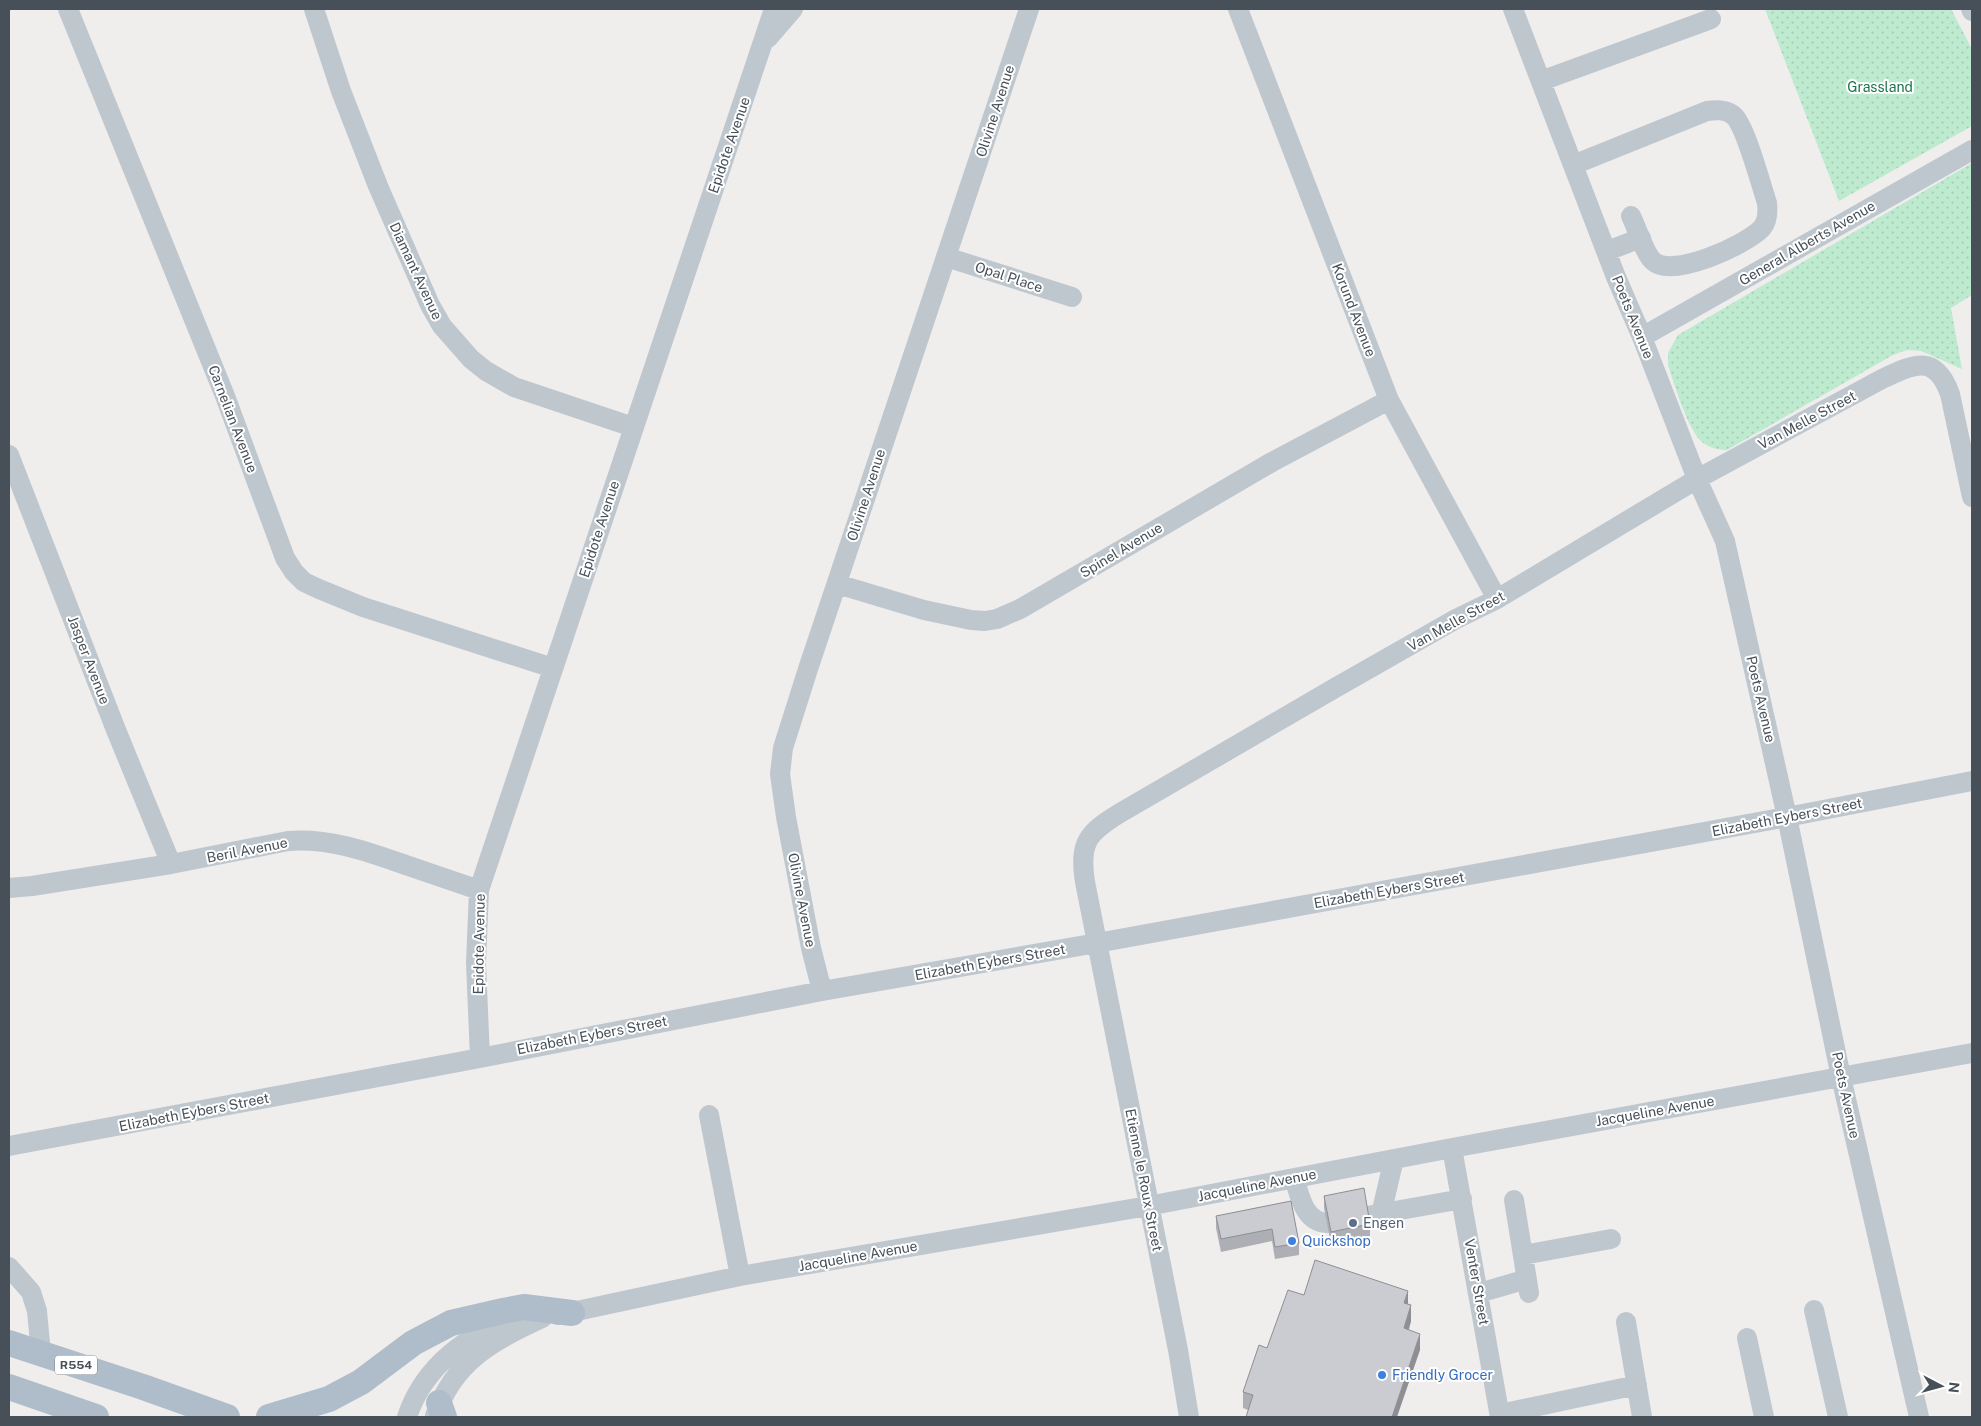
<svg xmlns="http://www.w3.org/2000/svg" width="1981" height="1426" viewBox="0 0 1981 1426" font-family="'Public Sans',sans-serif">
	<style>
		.green { fill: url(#green-dots) }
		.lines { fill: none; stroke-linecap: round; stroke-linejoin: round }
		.minor { stroke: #bfc7ce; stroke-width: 20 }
		.major { stroke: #afbcca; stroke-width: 26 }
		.wall { fill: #aeafb5 }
		.shaded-wall { fill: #8d8f93 }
		.building { fill: #caccd2; stroke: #8d8f93 }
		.service-dot { fill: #5c6f8a; stroke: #fff; stroke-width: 2 }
		.shop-dot { fill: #3f7fe0; stroke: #fff; stroke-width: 2 }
		.labels { text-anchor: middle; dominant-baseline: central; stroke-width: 4; stroke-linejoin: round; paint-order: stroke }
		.shield { fill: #fff; stroke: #7e848b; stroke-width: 1 }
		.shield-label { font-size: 12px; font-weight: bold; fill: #475059 }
		.park-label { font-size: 14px; fill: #1d744b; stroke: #fff }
		.street-label { font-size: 14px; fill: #475059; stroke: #fff }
		.service-label { font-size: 14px; fill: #4e5e75; stroke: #fff; text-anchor: start }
		.shop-label { font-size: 14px; fill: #366cbe; stroke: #fff; text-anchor: start }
	</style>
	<defs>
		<pattern id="green-dots" width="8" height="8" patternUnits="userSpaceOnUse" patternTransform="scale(1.25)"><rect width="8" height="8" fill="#beebd0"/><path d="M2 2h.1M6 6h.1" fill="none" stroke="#a5cbb5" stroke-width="1.8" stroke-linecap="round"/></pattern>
	</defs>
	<rect width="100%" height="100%" fill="#f0eded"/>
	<!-- green -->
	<path class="green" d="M1765 9H1951L1972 49V126L1839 201Z
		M1972 163V295L1951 308 1962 369 1921 351 1907 350 1893 355 1727 450C1719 450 1709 448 1702 442 1688 430 1674 384 1668 365V353L1678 335Z"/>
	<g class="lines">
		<!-- minor -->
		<path class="minor" d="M68 9 225 396 278 539 285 558 294 572 304 582 319 589 363 607 553 668
			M314 9 341 91 378 186 430 305 442 326 471 359 486 371 514 387 633 427
			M1238 9 1389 400 1497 599
			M1513 9 1616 277 1642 337 1697 479 1725 541 1787 817 1841 1077 1919 1417
			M1971 9 1972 11
			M768 38 793 9
			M1541 81 1711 19
			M1573 165 1707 111C1716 110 1725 109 1733 115 1745 124 1761 185 1767 203 1768 212 1768 221 1762 228 1746 245 1672 279 1653 261 1645 254 1636 226 1631 216
			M1607 251 1641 238
			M946 257 1072 297
			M1642 337 1972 150
			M9 455 116 730 171 864
			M837 584 924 610 971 620 985 621 997 619 1020 609 1272 462 1389 400
			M9 888 32 886 171 864 288 841C328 838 363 850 400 863 426 872 453 881 479 890
			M822 991 811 948 786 817 780 774 783 748 808 669 1029 9
			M480 1058 476 963 479 890 774 9
			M709 1115 740 1276
			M9 1146 480 1058 822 991 1097 943 1787 817 1972 781
			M1452 1148 1500 1417
			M1294 1178C1300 1196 1304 1222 1327 1223
			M1514 1200 1529 1293
			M1381 1214 1394 1159
			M1367 1216 1462 1199
			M1523 1255 1611 1239
			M9 1267 31 1292 37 1311 41 1354
			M1479 1293 1527 1279
			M1814 1310 1838 1417
			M558 1315 740 1276 1148 1206 1452 1148 1972 1053
			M1626 1322 1642 1417
			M1747 1338 1764 1417
			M1500 1414 1637 1385
			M435 1416C454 1361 491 1342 542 1318
			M407 1417C423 1368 469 1330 520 1320
			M1189 1417 1178 1350 1085 882C1079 843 1087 833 1120 813L1335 688 1456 619 1497 599 1697 479 1882 379C1914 364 1935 353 1950 394L1972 497"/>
		<!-- major -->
		<path class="major" d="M9 1343 143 1387 227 1417
			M9 1387 96 1417
			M439 1403 444 1417
			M269 1417 329 1399 344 1391 361 1382 413 1343 451 1323 503 1311 524 1307 572 1313"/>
	</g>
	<!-- wall -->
	<path class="wall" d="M1324 1196 1370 1224V1236L1331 1244 1324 1208Z
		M1291 1201 1299 1243V1255L1275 1259 1272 1241 1221 1252 1216 1228V1216Z
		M1304 1295 1408 1304 1411 1321 1409 1330 1420 1350 1248 1410 1243 1408V1392L1267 1348Z"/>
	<!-- shaded-wall -->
	<path class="shaded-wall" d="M1408 1291V1307L1404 1303Z
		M1411 1305V1321L1404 1344V1328Z
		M1420 1334V1350L1397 1417H1392Z"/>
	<!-- building -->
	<path class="building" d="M1364 1188 1370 1224 1331 1232 1324 1196Z
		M1291 1201 1299 1243 1275 1247 1272 1229 1221 1239 1216 1216Z
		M1315 1260 1408 1291 1404 1303 1411 1305 1404 1328 1420 1334 1392 1417H1246L1253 1395 1243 1392 1259 1345 1267 1348 1288 1290 1304 1295Z"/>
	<!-- markers -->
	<circle class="service-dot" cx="1353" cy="1223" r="5"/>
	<g class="shop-dot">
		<circle cx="1292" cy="1241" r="5"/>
		<circle cx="1382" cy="1375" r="5"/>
	</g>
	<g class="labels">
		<!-- shield labels -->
		<rect class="shield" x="55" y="1355.5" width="42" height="19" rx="4"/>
		<g class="shield-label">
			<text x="76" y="1365">R554</text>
		</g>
		<!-- park labels -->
		<g class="park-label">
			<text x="1880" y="87">Grassland</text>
		</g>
		<!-- street labels -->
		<g class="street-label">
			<text transform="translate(995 111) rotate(-72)">Olivine Avenue</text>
			<text transform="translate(729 145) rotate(-71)">Epidote Avenue</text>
			<text transform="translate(1807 243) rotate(-30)">General Alberts Avenue</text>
			<text transform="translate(416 271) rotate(65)">Diamant Avenue</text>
			<text transform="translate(1009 277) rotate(18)">Opal Place</text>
			<text transform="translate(1354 310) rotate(69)">Korund Avenue</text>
			<text transform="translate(1633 317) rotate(68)">Poets Avenue</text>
			<text transform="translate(233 419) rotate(69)">Carnelian Avenue</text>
			<text transform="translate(1807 420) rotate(-28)">Van Melle Street</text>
			<text transform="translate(866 495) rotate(-72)">Olivine Avenue</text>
			<text transform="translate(599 529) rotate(-72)">Epidote Avenue</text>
			<text transform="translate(1121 550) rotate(-31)">Spinel Avenue</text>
			<text transform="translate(1456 621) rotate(-29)">Van Melle Street</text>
			<text transform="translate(89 660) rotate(69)">Jasper Avenue</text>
			<text transform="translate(1761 699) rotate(77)">Poets Avenue</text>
			<text transform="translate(1787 817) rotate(-11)">Elizabeth Eybers Street</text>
			<text transform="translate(247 850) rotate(-11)">Beril Avenue</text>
			<text transform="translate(1389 890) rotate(-10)">Elizabeth Eybers Street</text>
			<text transform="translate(802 900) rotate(79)">Olivine Avenue</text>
			<text transform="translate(479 944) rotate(-89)">Epidote Avenue</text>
			<text transform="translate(990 962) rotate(-10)">Elizabeth Eybers Street</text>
			<text transform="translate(592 1035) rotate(-11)">Elizabeth Eybers Street</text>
			<text transform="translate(1846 1095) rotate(78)">Poets Avenue</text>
			<text transform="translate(1655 1111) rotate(-10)">Jacqueline Avenue</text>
			<text transform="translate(194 1112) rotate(-11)">Elizabeth Eybers Street</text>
			<text transform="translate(1144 1180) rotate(79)">Etienne le Roux Street</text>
			<text transform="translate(1257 1185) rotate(-11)">Jacqueline Avenue</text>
			<text transform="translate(858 1256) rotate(-10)">Jacqueline Avenue</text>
			<text transform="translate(1477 1282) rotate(80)">Venter Street</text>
		</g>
		<!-- service labels -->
		<g class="service-label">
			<text x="1363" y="1223">Engen</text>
		</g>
		<!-- shop labels -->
		<g class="shop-label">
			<text x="1302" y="1241">Quickshop</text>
			<text x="1392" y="1375">Friendly Grocer</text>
		</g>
	</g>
	<!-- border -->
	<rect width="1981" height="1426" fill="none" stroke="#475059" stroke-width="20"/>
	<!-- north arrow -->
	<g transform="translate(1941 1386) rotate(96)" stroke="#ffffff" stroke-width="4" paint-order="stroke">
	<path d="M0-4L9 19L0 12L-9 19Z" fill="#475059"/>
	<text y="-8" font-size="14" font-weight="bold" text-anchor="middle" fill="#475059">N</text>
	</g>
</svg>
